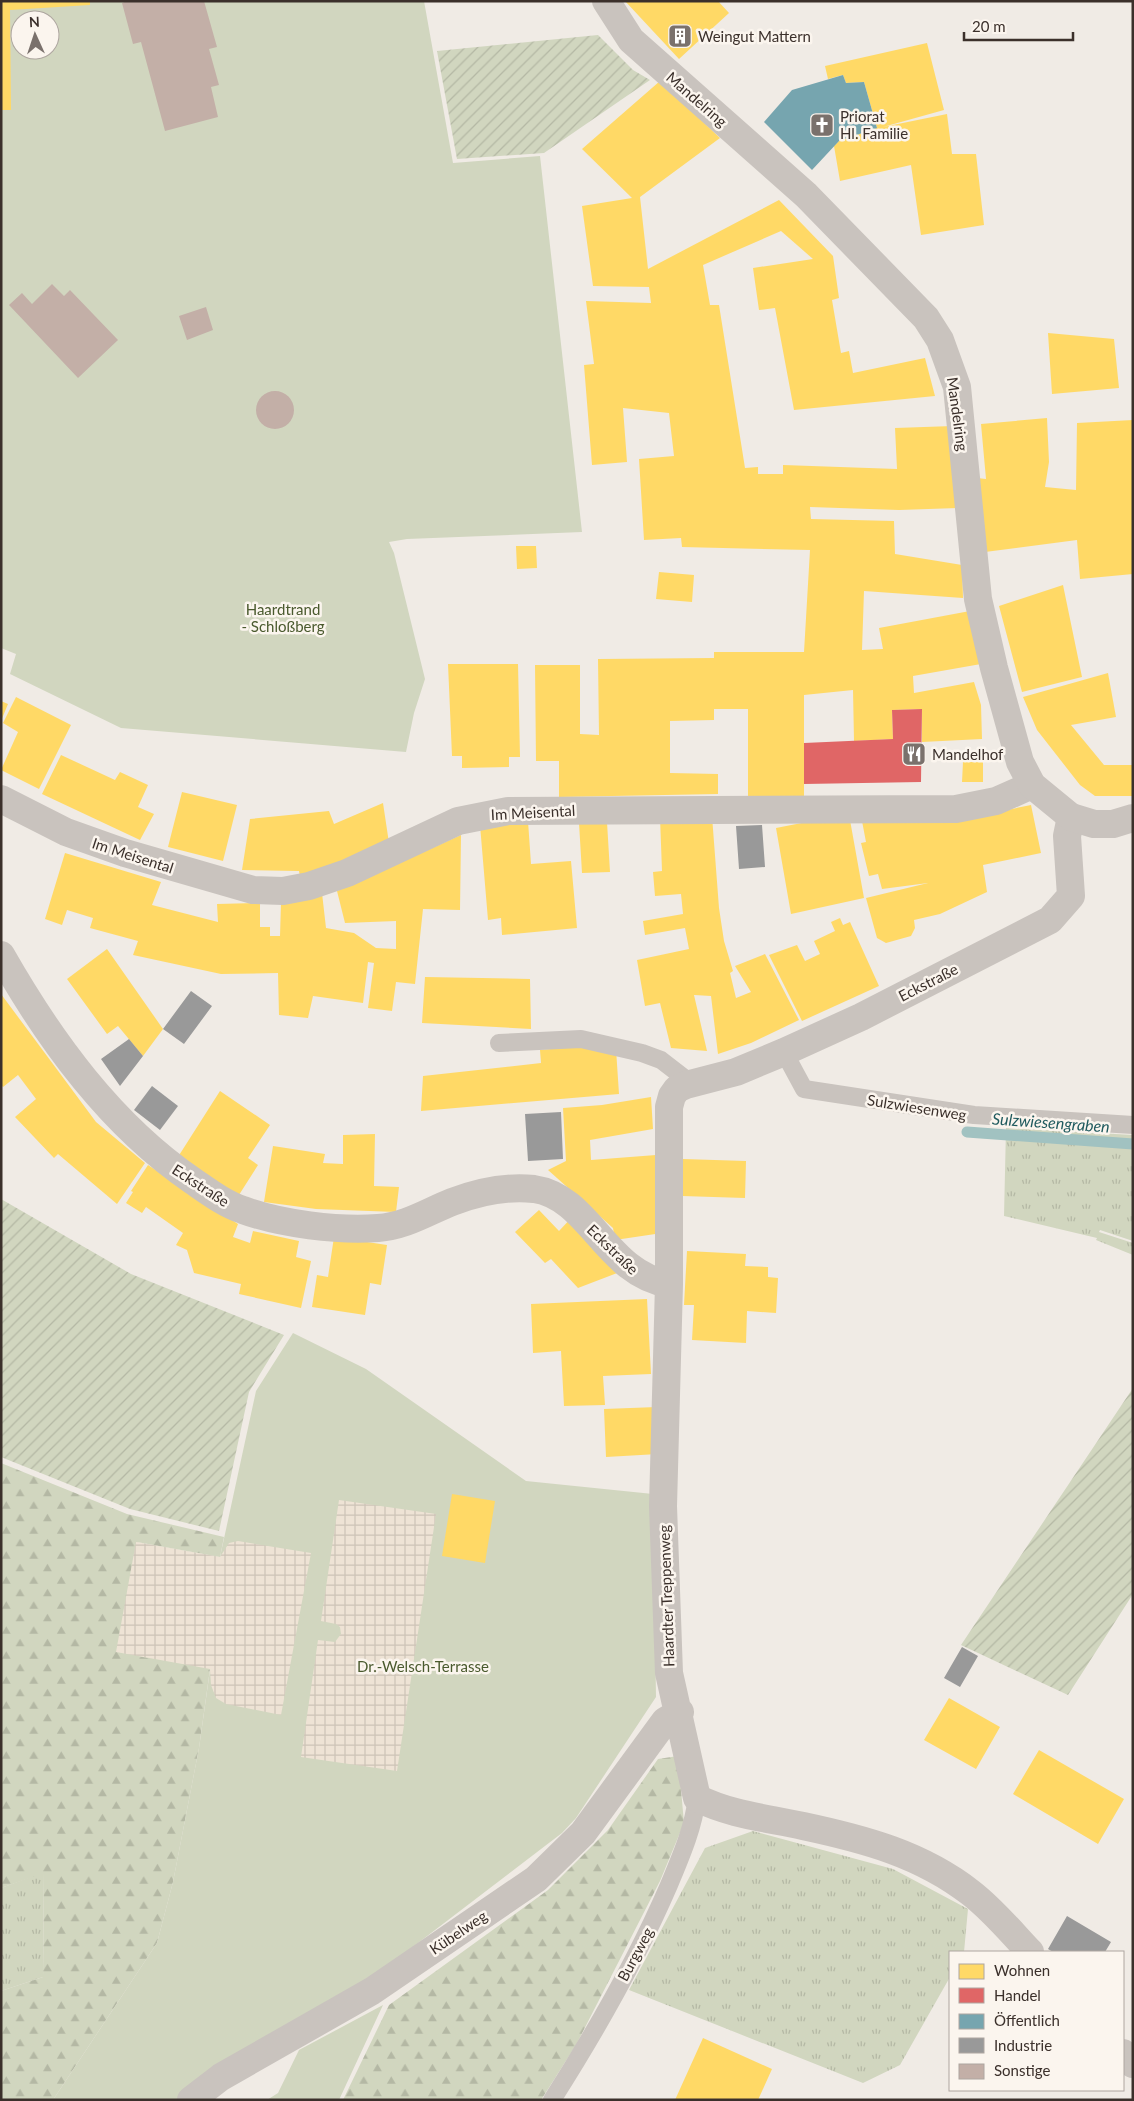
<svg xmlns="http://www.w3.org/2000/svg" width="1134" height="2101" viewBox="0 0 1134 2101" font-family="Lato,sans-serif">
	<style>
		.grass { fill: url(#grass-tufts) }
		.forest { fill: url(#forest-firs) }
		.park { fill: #d1d6bf; fill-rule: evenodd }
		.garden { fill: url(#garden-furrows) }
		.plaza { fill: url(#plaza-grid) }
		.homes { fill: #ffd966 }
		.shops { fill: #e06666 }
		.public { fill: #76a5af }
		.industry { fill: #999 }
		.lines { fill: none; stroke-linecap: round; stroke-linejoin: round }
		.stream { stroke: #a1c2c1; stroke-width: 11 }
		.building { fill: #c3afa7 }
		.service { stroke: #c9c3be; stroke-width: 18 }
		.minor { stroke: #c9c3be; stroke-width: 28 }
		.tertiary { stroke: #c9c3be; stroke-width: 28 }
		.labels { text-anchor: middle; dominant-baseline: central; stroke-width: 5; stroke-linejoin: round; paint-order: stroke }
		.poi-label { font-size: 15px; fill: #3b302b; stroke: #fbf5ee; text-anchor: start }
		.street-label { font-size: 15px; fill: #3b302b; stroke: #fbf5ee }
		.park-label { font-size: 15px; fill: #4a5a2e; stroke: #fbf5ee }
		.water-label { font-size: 16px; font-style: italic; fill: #1f5a5e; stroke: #fbf5ee }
	</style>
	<defs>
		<pattern id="grass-tufts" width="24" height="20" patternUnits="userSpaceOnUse" patternTransform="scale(1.25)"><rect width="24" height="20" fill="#d1d6bf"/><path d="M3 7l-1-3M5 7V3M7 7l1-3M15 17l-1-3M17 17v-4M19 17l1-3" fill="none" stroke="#b4b8a4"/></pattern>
		<pattern id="forest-firs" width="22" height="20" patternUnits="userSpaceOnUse" patternTransform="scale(1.25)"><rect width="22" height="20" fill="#d1d6bf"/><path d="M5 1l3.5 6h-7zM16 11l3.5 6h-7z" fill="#b4b8a4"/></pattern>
		<pattern id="garden-furrows" width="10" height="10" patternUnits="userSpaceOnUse" patternTransform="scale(1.25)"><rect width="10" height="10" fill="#d1d6bf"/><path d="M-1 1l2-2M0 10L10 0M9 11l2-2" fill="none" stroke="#b4b8a4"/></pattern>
		<pattern id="plaza-grid" width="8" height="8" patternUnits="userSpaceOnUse" patternTransform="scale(1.25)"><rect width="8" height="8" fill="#eee3d5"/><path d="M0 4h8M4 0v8" fill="none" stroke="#cdc3b7"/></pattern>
	</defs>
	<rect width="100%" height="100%" fill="#f0ebe5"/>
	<!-- grass -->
	<path class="grass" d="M1006 1128 1133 1135V1241L1100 1230 1099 1232 1133 1243V1255L1096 1240 1097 1238 1004 1216Z
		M753 1831 893 1869 968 1909 964 1952H950V1977L900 2065 863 2083 629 1990 705 1848Z
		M44 1872 43 1977 1 1991V1888Z"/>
	<!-- forest -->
	<path class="forest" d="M1 1463 127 1514 224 1537 220 1557 137 1542 210 1669 199 1748 173 1882 157 1943 53 2100H1V1991L43 1977 44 1873 1 1888Z
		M678 1756 684 1823 660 1881 576 2045 541 2100H343L389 2005 548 1890 608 1830 658 1759Z"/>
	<!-- park -->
	<path class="park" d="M1 1H424L453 163 540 156 582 532 407 539 389 542 394 553 425 679 414 713 406 752 121 728 10 674 16 654 1 648ZM20 20H50V50H20Z
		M293 1333 366 1369 526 1481 653 1494 656 1697 576 1818 562 1833 363 1985 178 2100H53L157 1943 173 1882 199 1748 210 1670 116 1652 136 1542 220 1557 256 1391Z
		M383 2005 339 2100H267L278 2093 299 2050Z"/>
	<!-- garden -->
	<path class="garden" d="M598 35 633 70 650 80 544 153 457 159 437 51Z
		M1 1199 131 1274 284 1335 249 1392 219 1531 130 1509 1 1457Z
		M1133 1388V1594L1068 1695 961 1645Z"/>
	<!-- plaza -->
	<path class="plaza" d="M339 1500 436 1514 397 1771 301 1757 318 1640 335 1642 341 1634 340 1627 336 1624 321 1621Z
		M238 1541 311 1553 281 1715 226 1704 216 1698 211 1685 210 1669 116 1652 136 1542 220 1557 229 1543Z"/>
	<!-- homes -->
	<path class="homes" d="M1 1H90V5L10 10 11 110H1Z
		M625 1H718L729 13 679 59Z
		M927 43 944 110 883 127 947 114 952 154H976L984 225 921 235 911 165 840 181 834 146 839 141 877 128 864 82 846 83 843 75 828 79 825 66Z
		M660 81 720 138 640 197 648 269 779 200 833 256 839 298 832 300 841 353 849 351 853 373 925 358 935 396 794 410 775 308 759 310 753 268 813 259 781 231 703 265 710 305H719L745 468 758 467V474H783V465L897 469 895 428 953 426 958 508 899 510 810 507 811 519 894 521 895 554 962 565 963 598 864 591 862 650 883 649 879 628 970 611 981 664 913 676 914 693 974 682 981 705 982 739 922 742V709L892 710 893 739 854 741 853 690 804 695V796H748V709H714V720L670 721V773L718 774V794L559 797V761H536L535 665H580V734L599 735 598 659 714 658V652H804L810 550 682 547 681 538 644 540 639 459 674 456 669 413 623 408 627 462 592 465 584 365 594 364 586 301 651 303 649 287 593 286 582 206 632 198 582 149Z
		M1048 333 1114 339 1119 388 1052 394Z
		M1047 418 1049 462 1045 487 1076 490 1077 423 1133 420V574L1080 579 1077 540 985 552 977 478 986 479 981 424Z
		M516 546H536L537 568 517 569Z
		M659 572 694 575 692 602 656 599Z
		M1063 585 1082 677 1022 692 999 606Z
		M448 664H518L520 757H509V767L462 768V756H452Z
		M1108 673 1116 717 1071 725 1104 765H1133V796H1095L1080 785 1037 730 1023 697Z
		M16 697 71 725 39 789 1 770 18 732 3 723Z
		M1 701 8 704 1 721Z
		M61 755 115 780 120 772 148 785 138 807 154 814 140 840 42 794Z
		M963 762H983V782H962Z
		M182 792 237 805 223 861 168 847Z
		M383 803 389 843 300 877 299 871 242 870 250 819 329 811 334 824Z
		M1031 805 1041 853 983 865 987 892 940 914 914 920 915 928 911 936 886 943 877 938 866 898 928 883 882 889 878 874 869 876 861 843 866 842 862 821 973 817Z
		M712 816 719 908 724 941 733 971 730 973 736 998 751 992 735 966 765 954 799 1020 751 1043 718 1054 711 996 694 995 707 1051 671 1048 660 1003 645 1006 637 960 689 949 685 928 645 935 643 921 683 914 681 894 655 896 653 872 662 871 660 817Z
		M822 819 850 820 864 898 791 914 776 828Z
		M528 821 531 864 571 861 577 928 502 935 501 918 488 920 480 825Z
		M607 822 610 872 582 873 579 823Z
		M461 835 460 910 423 909 415 984 396 982 392 1011 368 1008 374 963 368 962 363 1003 313 996 308 1018 279 1015 278 973 221 974 133 955 138 941 90 928 93 918 67 910 62 925 45 919 65 853 161 882 152 905 218 922 217 904 260 903V927H270V936H280L281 903 322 893 326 928 354 933 376 948 396 949V921L345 923 337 891Z
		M840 918 843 925 850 922 879 986 802 1021 769 955 797 945 805 961 820 954 814 941 835 931 831 922Z
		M107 949 163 1029 143 1056 118 1026 107 1034 67 979Z
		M425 977 530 979 531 1029 422 1023Z
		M1 994 96 1122 145 1163 117 1204 58 1154 54 1158 15 1117 36 1099 18 1075 3 1087 1 1085Z
		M574 1047 616 1049 619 1094 421 1111 423 1076 541 1063 540 1050Z
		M220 1091 270 1125 248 1158 258 1165 237 1198 176 1160Z
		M651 1097 653 1129 590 1140 591 1160 656 1155 662 1233 615 1240 613 1228 548 1170 566 1161 563 1108 602 1105Z
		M375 1134 374 1186 399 1187 396 1212 316 1209 264 1202 273 1146 325 1154 323 1163 343 1164V1135Z
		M683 1159 746 1161 745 1198 682 1196Z
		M148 1165 238 1224 233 1237 250 1243 253 1231 299 1241 296 1257 311 1261 301 1308 239 1294 241 1284 194 1273 187 1250 176 1245 183 1233 146 1207 142 1213 126 1203 133 1192 131 1191Z
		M539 1210 559 1231 574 1215 625 1270 578 1288 551 1259 545 1263 515 1232Z
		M334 1237 387 1245 381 1285 370 1283 365 1315 312 1307 317 1275 328 1277Z
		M687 1251 746 1254 745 1266 768 1267V1277L778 1278 776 1313 747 1311 746 1343 692 1340 694 1305H684Z
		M647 1299 651 1374 603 1376 605 1405 564 1406 561 1351 533 1353 531 1304Z
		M657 1407 658 1454 606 1457 604 1409Z
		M452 1494 495 1501 485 1563 442 1556Z
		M949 1698 1000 1727 976 1769 924 1740Z
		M1039 1750 1124 1799 1098 1844 1013 1794Z
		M703 2038 772 2069 758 2100H675Z"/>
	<!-- shops -->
	<path class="shops" d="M922 709 921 782 804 784V743L893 739 892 710Z"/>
	<!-- public -->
	<path class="public" d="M843 75 846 83 864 82 877 128 839 141 812 170 764 122 792 90Z"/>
	<!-- industry -->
	<path class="industry" d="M762 825 765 867 739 869 736 826Z
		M191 991 212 1006 184 1044 163 1029Z
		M129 1039 143 1056 120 1086 101 1059Z
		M152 1086 178 1106 160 1130 134 1110Z
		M561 1112 563 1159 528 1161 525 1114Z
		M962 1647 978 1656 960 1687 944 1678Z
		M1067 1916 1111 1942 1105 1952H1053L1048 1949Z"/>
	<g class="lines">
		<!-- stream -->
		<path class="stream" d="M967 1132 1133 1144"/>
	</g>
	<!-- building -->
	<path class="building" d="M127 1H204L217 47 209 49 219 85 211 87 218 117 165 131 141 42 133 44 122 3Z
		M52 284 64 296 70 290 118 340 78 378 9 305 22 293 32 304Z
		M206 307 213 330 187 340 179 316Z
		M256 410a19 19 0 1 1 38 0a19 19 0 1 1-38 0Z"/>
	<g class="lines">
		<!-- service -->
		<path class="service" d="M499 1043 581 1039 642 1053 661 1060 683 1077 686 1085
			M784 1052 804 1089 974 1115 1133 1125
			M552 2100C596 2031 637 1959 669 1885 681 1856 693 1829 697 1798"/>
		<!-- minor -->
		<path class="minor" d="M1 799 66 832 125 853 253 890 283 891 309 886 347 873 458 821 508 811 956 809 996 801 1032 785
			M1 955C50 1041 111 1125 193 1181 209 1192 225 1204 243 1210 281 1224 338 1231 378 1228 406 1226 427 1212 452 1202 478 1192 506 1186 534 1189 590 1197 606 1274 669 1284
			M1030 1952C1011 1932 993 1910 971 1893 921 1854 864 1839 803 1826 767 1818 731 1815 697 1798L669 1673 663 1506 669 1284V1107L672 1096 677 1089 686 1085 736 1072 784 1052 861 1017 1050 920 1071 896 1067 836 1071 817
			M1123 2053 1133 2064
			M191 2100 221 2077 372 1991 536 1879 583 1833 665 1721 680 1712"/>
		<!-- tertiary -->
		<path class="tertiary" d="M606 1 631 40 806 195 926 318 940 340 957 387 978 599 994 668 1020 762 1032 785 1071 817 1094 824H1113L1133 818"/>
	</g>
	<!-- icons -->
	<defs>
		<g id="building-square" transform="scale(1.25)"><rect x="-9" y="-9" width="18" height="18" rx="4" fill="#7a716c" stroke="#fbf5ee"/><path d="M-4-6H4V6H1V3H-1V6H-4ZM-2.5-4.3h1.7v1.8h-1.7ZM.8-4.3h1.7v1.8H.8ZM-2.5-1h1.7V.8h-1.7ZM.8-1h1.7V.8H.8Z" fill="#fff"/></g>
		<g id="church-square" transform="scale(1.25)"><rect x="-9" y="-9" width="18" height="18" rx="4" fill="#7a716c" stroke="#fbf5ee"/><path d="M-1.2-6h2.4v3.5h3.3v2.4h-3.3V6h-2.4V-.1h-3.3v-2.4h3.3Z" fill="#fff"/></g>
		<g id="restaurant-square" transform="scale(1.25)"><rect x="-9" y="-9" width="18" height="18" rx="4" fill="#7a716c" stroke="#fbf5ee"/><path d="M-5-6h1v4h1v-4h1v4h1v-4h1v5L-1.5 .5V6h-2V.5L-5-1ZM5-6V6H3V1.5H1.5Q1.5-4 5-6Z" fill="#fff"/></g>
	</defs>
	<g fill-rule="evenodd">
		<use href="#building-square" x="680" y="36"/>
		<use href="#church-square" x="822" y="125"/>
		<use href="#restaurant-square" x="914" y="754"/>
	</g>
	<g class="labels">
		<!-- poi labels -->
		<g class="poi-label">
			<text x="698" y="36">Weingut Mattern</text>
			<text x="840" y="116">Priorat<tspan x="840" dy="17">Hl. Familie</tspan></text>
			<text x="932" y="754">Mandelhof</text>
		</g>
		<!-- street labels -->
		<g class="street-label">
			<text transform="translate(697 99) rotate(41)">Mandelring</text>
			<text transform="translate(958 414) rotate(82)">Mandelring</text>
			<text transform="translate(533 812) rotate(-3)">Im Meisental</text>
			<text transform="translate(133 855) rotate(18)">Im Meisental</text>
			<text transform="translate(928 982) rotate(-27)">Eckstraße</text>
			<text transform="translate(917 1107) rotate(9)">Sulzwiesenweg</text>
			<text transform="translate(201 1185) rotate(33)">Eckstraße</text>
			<text transform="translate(613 1249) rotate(44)">Eckstraße</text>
			<text transform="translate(666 1596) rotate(-92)">Haardter Treppenweg</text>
			<text transform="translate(458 1932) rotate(-34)">Kübelweg</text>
			<text transform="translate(635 1954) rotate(-62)">Burgweg</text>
		</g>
		<!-- park labels -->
		<g class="park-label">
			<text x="283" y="609">Haardtrand<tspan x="283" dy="17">- Schloßberg</tspan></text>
			<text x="423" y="1666">Dr.-Welsch-Terrasse</text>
		</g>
		<!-- water labels -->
		<g class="water-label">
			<text transform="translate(1051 1122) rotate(4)">Sulzwiesengraben</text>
		</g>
	</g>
	<!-- border -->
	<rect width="1134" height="2101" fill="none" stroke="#3b302b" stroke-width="5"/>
	<!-- legend -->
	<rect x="949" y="1951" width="175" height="140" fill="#fbf5ee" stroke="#aea6a0"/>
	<rect x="959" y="1964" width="25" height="15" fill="#ffd966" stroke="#aea6a0"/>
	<text x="994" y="1976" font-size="15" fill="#3b302b">Wohnen</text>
	<rect x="959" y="1988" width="25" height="15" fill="#e06666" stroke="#aea6a0"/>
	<text x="994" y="2001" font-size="15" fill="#3b302b">Handel</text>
	<rect x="959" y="2014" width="25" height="15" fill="#76a5af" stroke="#aea6a0"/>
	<text x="994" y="2026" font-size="15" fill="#3b302b">Öffentlich</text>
	<rect x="959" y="2038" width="25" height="15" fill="#999999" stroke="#aea6a0"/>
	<text x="994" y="2051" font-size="15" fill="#3b302b">Industrie</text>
	<rect x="959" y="2064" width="25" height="15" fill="#c3afa7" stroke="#aea6a0"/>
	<text x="994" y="2076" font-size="15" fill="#3b302b">Sonstige</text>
	<!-- north arrow -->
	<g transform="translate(35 35) rotate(357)"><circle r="24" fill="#fbf5ee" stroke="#aea6a0"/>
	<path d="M0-4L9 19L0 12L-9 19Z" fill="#7a716c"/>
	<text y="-8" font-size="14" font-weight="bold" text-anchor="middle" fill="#3b302b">N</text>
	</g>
	<!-- scale -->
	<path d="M964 32v8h109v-8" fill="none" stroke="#3b302b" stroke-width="2.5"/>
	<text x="972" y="32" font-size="15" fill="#3b302b" stroke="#fbf5ee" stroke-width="4" paint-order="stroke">20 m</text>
</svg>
